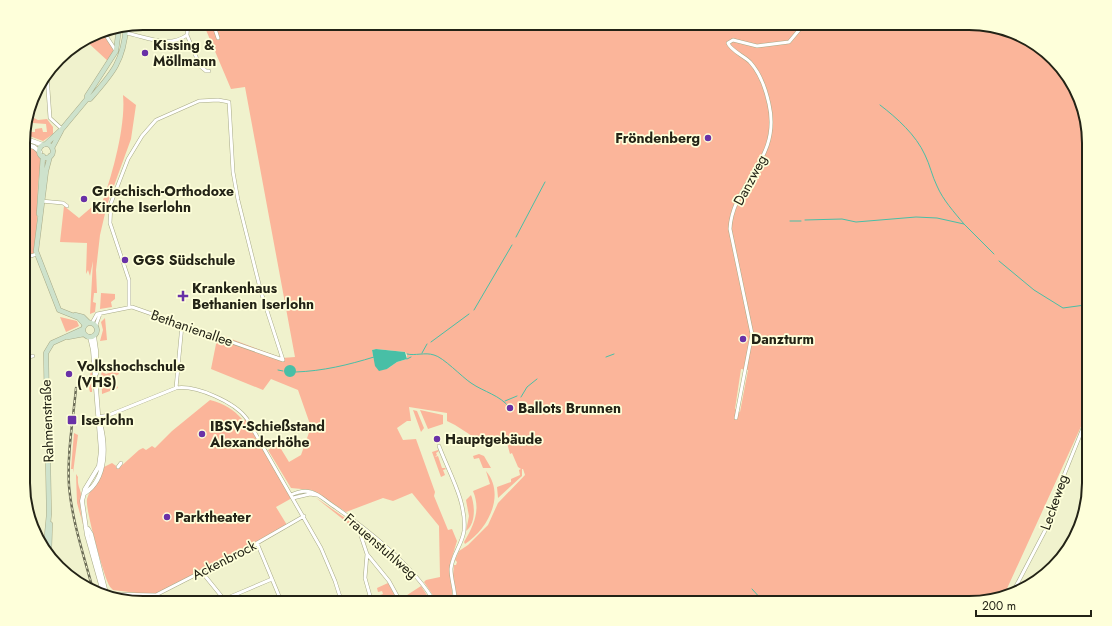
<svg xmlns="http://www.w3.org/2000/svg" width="1112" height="626" viewBox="0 0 1112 626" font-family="Jost,sans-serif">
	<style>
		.green { fill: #fbb59a; fill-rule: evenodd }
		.water { fill: #48bfa6 }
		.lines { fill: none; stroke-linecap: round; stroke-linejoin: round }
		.stream { stroke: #48bfa6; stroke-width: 1 }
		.minor-casing { stroke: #a8aa87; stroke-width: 4 }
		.tertiary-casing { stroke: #a8aa87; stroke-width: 5 }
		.secondary-casing { stroke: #a8aa87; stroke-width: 5.5 }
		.minor { stroke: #fff; stroke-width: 3 }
		.tertiary { stroke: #fff; stroke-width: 4 }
		.secondary { stroke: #cee2cc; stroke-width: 4.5 }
		.rail-casing { stroke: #6c6d57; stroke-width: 2.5 }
		.rail { stroke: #feffda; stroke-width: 1; stroke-dasharray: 3; stroke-linecap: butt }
		.poi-dot { fill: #6931a7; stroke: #feffda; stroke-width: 1.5 }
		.labels { text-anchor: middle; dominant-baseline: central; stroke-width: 3.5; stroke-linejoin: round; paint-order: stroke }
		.poi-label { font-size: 14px; font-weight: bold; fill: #232316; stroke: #feffda; text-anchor: start }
		.street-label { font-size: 14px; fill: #232316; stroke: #feffda }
		.rim { fill: none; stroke: #232316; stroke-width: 2 }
	</style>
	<rect width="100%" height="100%" fill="#f0f2cd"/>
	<!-- green -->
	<path class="green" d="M203 23H969L1029 39 1069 77 1089 135V296L1087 299 1089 300V409L1005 593 976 603H457L453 575 454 565H456L457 562 455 560 459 551 468 545 488 525 498 503 525 475 523 469H522V476L498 498 497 487 511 482V479L520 475 519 470 521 469 518 467 512 453 510 454 507 443 502 438 495 439 494 436 484 440 485 442 483 443 455 425 447 421V413L409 407 411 421H407L397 428 403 440 416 439 435 492 434 496 448 530 452 529 457 541 450 564 453 603H438L424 582 426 580 440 577 439 526 412 493 393 501 383 498 346 512 312 490 291 488 268 450 278 444 289 462 301 455 311 427 298 390 271 379 263 390 211 369 218 334 282 358 295 357 245 87 231 89ZM376 349 405 352 407 354V359L397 362 387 369 374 360 372 350ZM741 369 748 370 740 412 735 409Z
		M102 31 115 50 109 62 85 40Z
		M123 95 136 105 131 139 107 205 100 235 96 270 97 293H94L93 302 96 303 95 312 90 314 93 261 90 276 88 270 86 274 87 243 60 242 64 206 79 218 93 206H101C112 176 126 126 123 95Z
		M28 115 38 120 47 119 53 127V134L43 141 24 134 25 126V129H30L32 132H35V129L42 128 43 132H47L46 124 33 123V120H26Z
		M24 145 37 150 40 155 41 162 38 183 36 253 24 258Z
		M101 293 115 294V299L111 302 112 307 100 309Z
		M60 317 77 321 79 326 66 332Z
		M105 318 107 340 100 341 103 330 101 322Z
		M92 359V392H90L89 388Z
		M101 363H103L102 369 104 373 106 374 117 370 119 374 113 377 118 388 102 394Z
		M210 400C225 404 233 409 243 420L247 419 292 498 276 507 287 525 251 545 153 595 113 590C111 588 109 586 108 583 103 572 85 509 87 499 90 487 102 479 104 467L112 463 119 468 139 450 143 448 146 450 152 446 155 448 172 431Z
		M413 410 417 411 424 428 421 432Z
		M420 410 443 415V424L428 429Z
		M74 433 78 435 73 473V469H71Z
		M438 450 439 451 436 453 437 455 435 457 438 456 442 468H445L446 469 443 470 445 475 441 477 432 452Z
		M479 454 484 456 491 468H483L479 458 474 459 473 456Z
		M486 471C506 495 488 529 465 544L464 542C474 525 481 510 473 491L490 484Z
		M76 474 78 477C77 486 81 490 81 495 79 511 82 519 86 535L77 503Z
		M471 495C475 505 476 524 466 531L469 516 466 500Z
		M315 497 361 529V532H359Z
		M388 583 396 597 386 602 385 600 382 601 380 595 383 594 382 591 378 592 377 588Z
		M421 586 432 603H404L401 599Z"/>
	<!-- water -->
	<path class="water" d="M376 349 405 352 407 359 397 362 387 369 379 371 375 366 372 350Z
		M284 371a6 6 0 1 1 12 0a6 6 0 1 1-12 0Z"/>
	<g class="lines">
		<!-- stream -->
		<path class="stream" d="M880 105C897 118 916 135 925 155 930 165 932 176 937 186 943 200 954 212 964 224
			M805 220 842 219 856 222 916 217 937 218 964 224 994 254
			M790 221H801
			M516 237 545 182
			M999 261 1034 290 1063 308 1085 305 1089 310
			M474 310 512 245
			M431 342 469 314
			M422 353 427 344
			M407 354C415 356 425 352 434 355 443 357 462 377 471 383 484 392 500 395 510 408
			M606 357 614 354
			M407 359 411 357
			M278 370 283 371
			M296 372C323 371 348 365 374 357
			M521 397 527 387 537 379
			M505 401 517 396
			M752 589 762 600"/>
		<!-- minor casing -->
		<g class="minor-casing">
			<path id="minor" d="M213 23 218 38
				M103 31 116 51
				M125 33C145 36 168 49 187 35L188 23
				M187 35 200 66 206 71H209
				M47 75 50 118 62 129
				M41 201 63 203 67 206
				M24 258 37 254
				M129 306V280L110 223 111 203 128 159 142 136 156 120 199 101 218 100 229 102 233 172 238 200 261 292 283 360
				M92 323 97 314 132 307 283 360
				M96 325 100 314
				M24 358 33 356
				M176 388 182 325
				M98 417 109 415 176 388C196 385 235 402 247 419L321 548 335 581 342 603
				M736 418 752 334 730 229C732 183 782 160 769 104 766 90 760 73 750 62 744 56 730 50 728 43L733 40 757 46 789 42 805 23
				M439 446C449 473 467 502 464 531 462 545 452 555 451 569 451 581 456 592 455 603
				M118 467 121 463
				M291 495C297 492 304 490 311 492 319 494 326 501 332 505 366 528 415 567 435 603
				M293 498 310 494 316 495
				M365 530 361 536 367 554 389 581 401 603
				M257 543 282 603
				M367 554 365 578 372 603
				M201 571 227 603
				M1014 590 1048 525 1054 500 1089 413
				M111 594 156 595 252 546 304 516
				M154 596 158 603
				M225 599 272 579"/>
		</g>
		<!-- tertiary casing -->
		<g class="tertiary-casing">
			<path id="tertiary" d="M24 138 43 145
				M24 144 34 147 40 152
				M94 336 96 350V374
				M90 337 93 350 101 451 99 466 85 489 82 501 87 535 103 592
				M85 493C107 479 106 445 100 423
				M88 529 91 534 106 593"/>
		</g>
		<!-- secondary casing -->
		<g class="secondary-casing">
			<path id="secondary" d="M87 99H90C112 74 124 61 126 26
				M46 144 62 129 87 99V96L116 51 119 28
				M39 151a7 7 0 1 1 14 0a7 7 0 1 1-14 0Z
				M52 148 61 131
				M50 156 46 171 36 251 59 310 79 318 85 325
				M39 214 43 156
				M75 315 83 317 89 323
				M83 330a7 7 0 1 1 14 0a7 7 0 1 1-14 0Z
				M68 337 84 334
				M42 547 46 546 49 514 46 353 52 343 83 329
				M49 555 50 524"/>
		</g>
		<!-- minor -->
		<use href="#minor" class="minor"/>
		<!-- tertiary -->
		<use href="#tertiary" class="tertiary"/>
		<!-- secondary -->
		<use href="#secondary" class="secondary"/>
		<!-- rail casing -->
		<g class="rail-casing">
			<path id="rail" d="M76 388C73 421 67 453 69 486 72 521 84 556 93 590"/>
		</g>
		<!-- rail -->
		<use href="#rail" class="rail"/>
	</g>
	<!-- markers -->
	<g class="poi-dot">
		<circle cx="145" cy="53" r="4"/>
		<circle cx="708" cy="138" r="4"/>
		<circle cx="84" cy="199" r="4"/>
		<circle cx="125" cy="260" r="4"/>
		<path d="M181 290h4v4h4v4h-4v4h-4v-4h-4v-4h4z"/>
		<circle cx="743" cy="339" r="4"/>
		<circle cx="69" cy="374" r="4"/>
		<circle cx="510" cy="408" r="4"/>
		<rect x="67" y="415" width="10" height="10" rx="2"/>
		<circle cx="202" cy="434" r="4"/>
		<circle cx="437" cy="439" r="4"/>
		<circle cx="167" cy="517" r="4"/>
	</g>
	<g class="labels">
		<!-- poi labels -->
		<g class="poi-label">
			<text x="153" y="45">Kissing &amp;<tspan x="153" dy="16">Möllmann</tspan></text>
			<text x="700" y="138" text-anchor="end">Fröndenberg</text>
			<text x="92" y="191">Griechisch-Orthodoxe<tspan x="92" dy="16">Kirche Iserlohn</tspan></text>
			<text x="133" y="260">GGS Südschule</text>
			<text x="192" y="288">Krankenhaus<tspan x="192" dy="16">Bethanien Iserlohn</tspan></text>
			<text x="751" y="339">Danzturm</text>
			<text x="77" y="366">Volkshochschule<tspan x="77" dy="16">(VHS)</tspan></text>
			<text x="518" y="408">Ballots Brunnen</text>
			<text x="81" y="420">Iserlohn</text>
			<text x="210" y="426">IBSV-Schießstand<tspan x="210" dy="16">Alexanderhöhe</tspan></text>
			<text x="445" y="439">Hauptgebäude</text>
			<text x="175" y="517">Parktheater</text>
		</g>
		<!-- street labels -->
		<g class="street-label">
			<text transform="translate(750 180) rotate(-62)">Danzweg</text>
			<text transform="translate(192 328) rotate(19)">Bethanienallee</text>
			<text transform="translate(47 421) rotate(-92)">Rahmenstraße</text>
			<text transform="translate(1054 502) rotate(-71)">Leckeweg</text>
			<text transform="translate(381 546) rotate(41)">Frauenstuhlweg</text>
			<text transform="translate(224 560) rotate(-27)">Ackenbrock</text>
		</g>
	</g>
	<!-- crop -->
	<path d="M0 0H1112V626H0ZM143 30H969A113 113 0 0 1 1082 143V483A113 113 0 0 1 969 596H143A113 113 0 0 1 30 483V143A113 113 0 0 1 143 30Z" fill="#feffda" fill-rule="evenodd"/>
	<path class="rim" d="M143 30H969A113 113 0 0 1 1082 143V483A113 113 0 0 1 969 596H143A113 113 0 0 1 30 483V143A113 113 0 0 1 143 30Z"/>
	<!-- scale -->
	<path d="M976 610v6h115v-6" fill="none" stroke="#232316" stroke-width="2"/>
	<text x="982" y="610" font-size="12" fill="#232316" stroke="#feffda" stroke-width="3" paint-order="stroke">200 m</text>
</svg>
